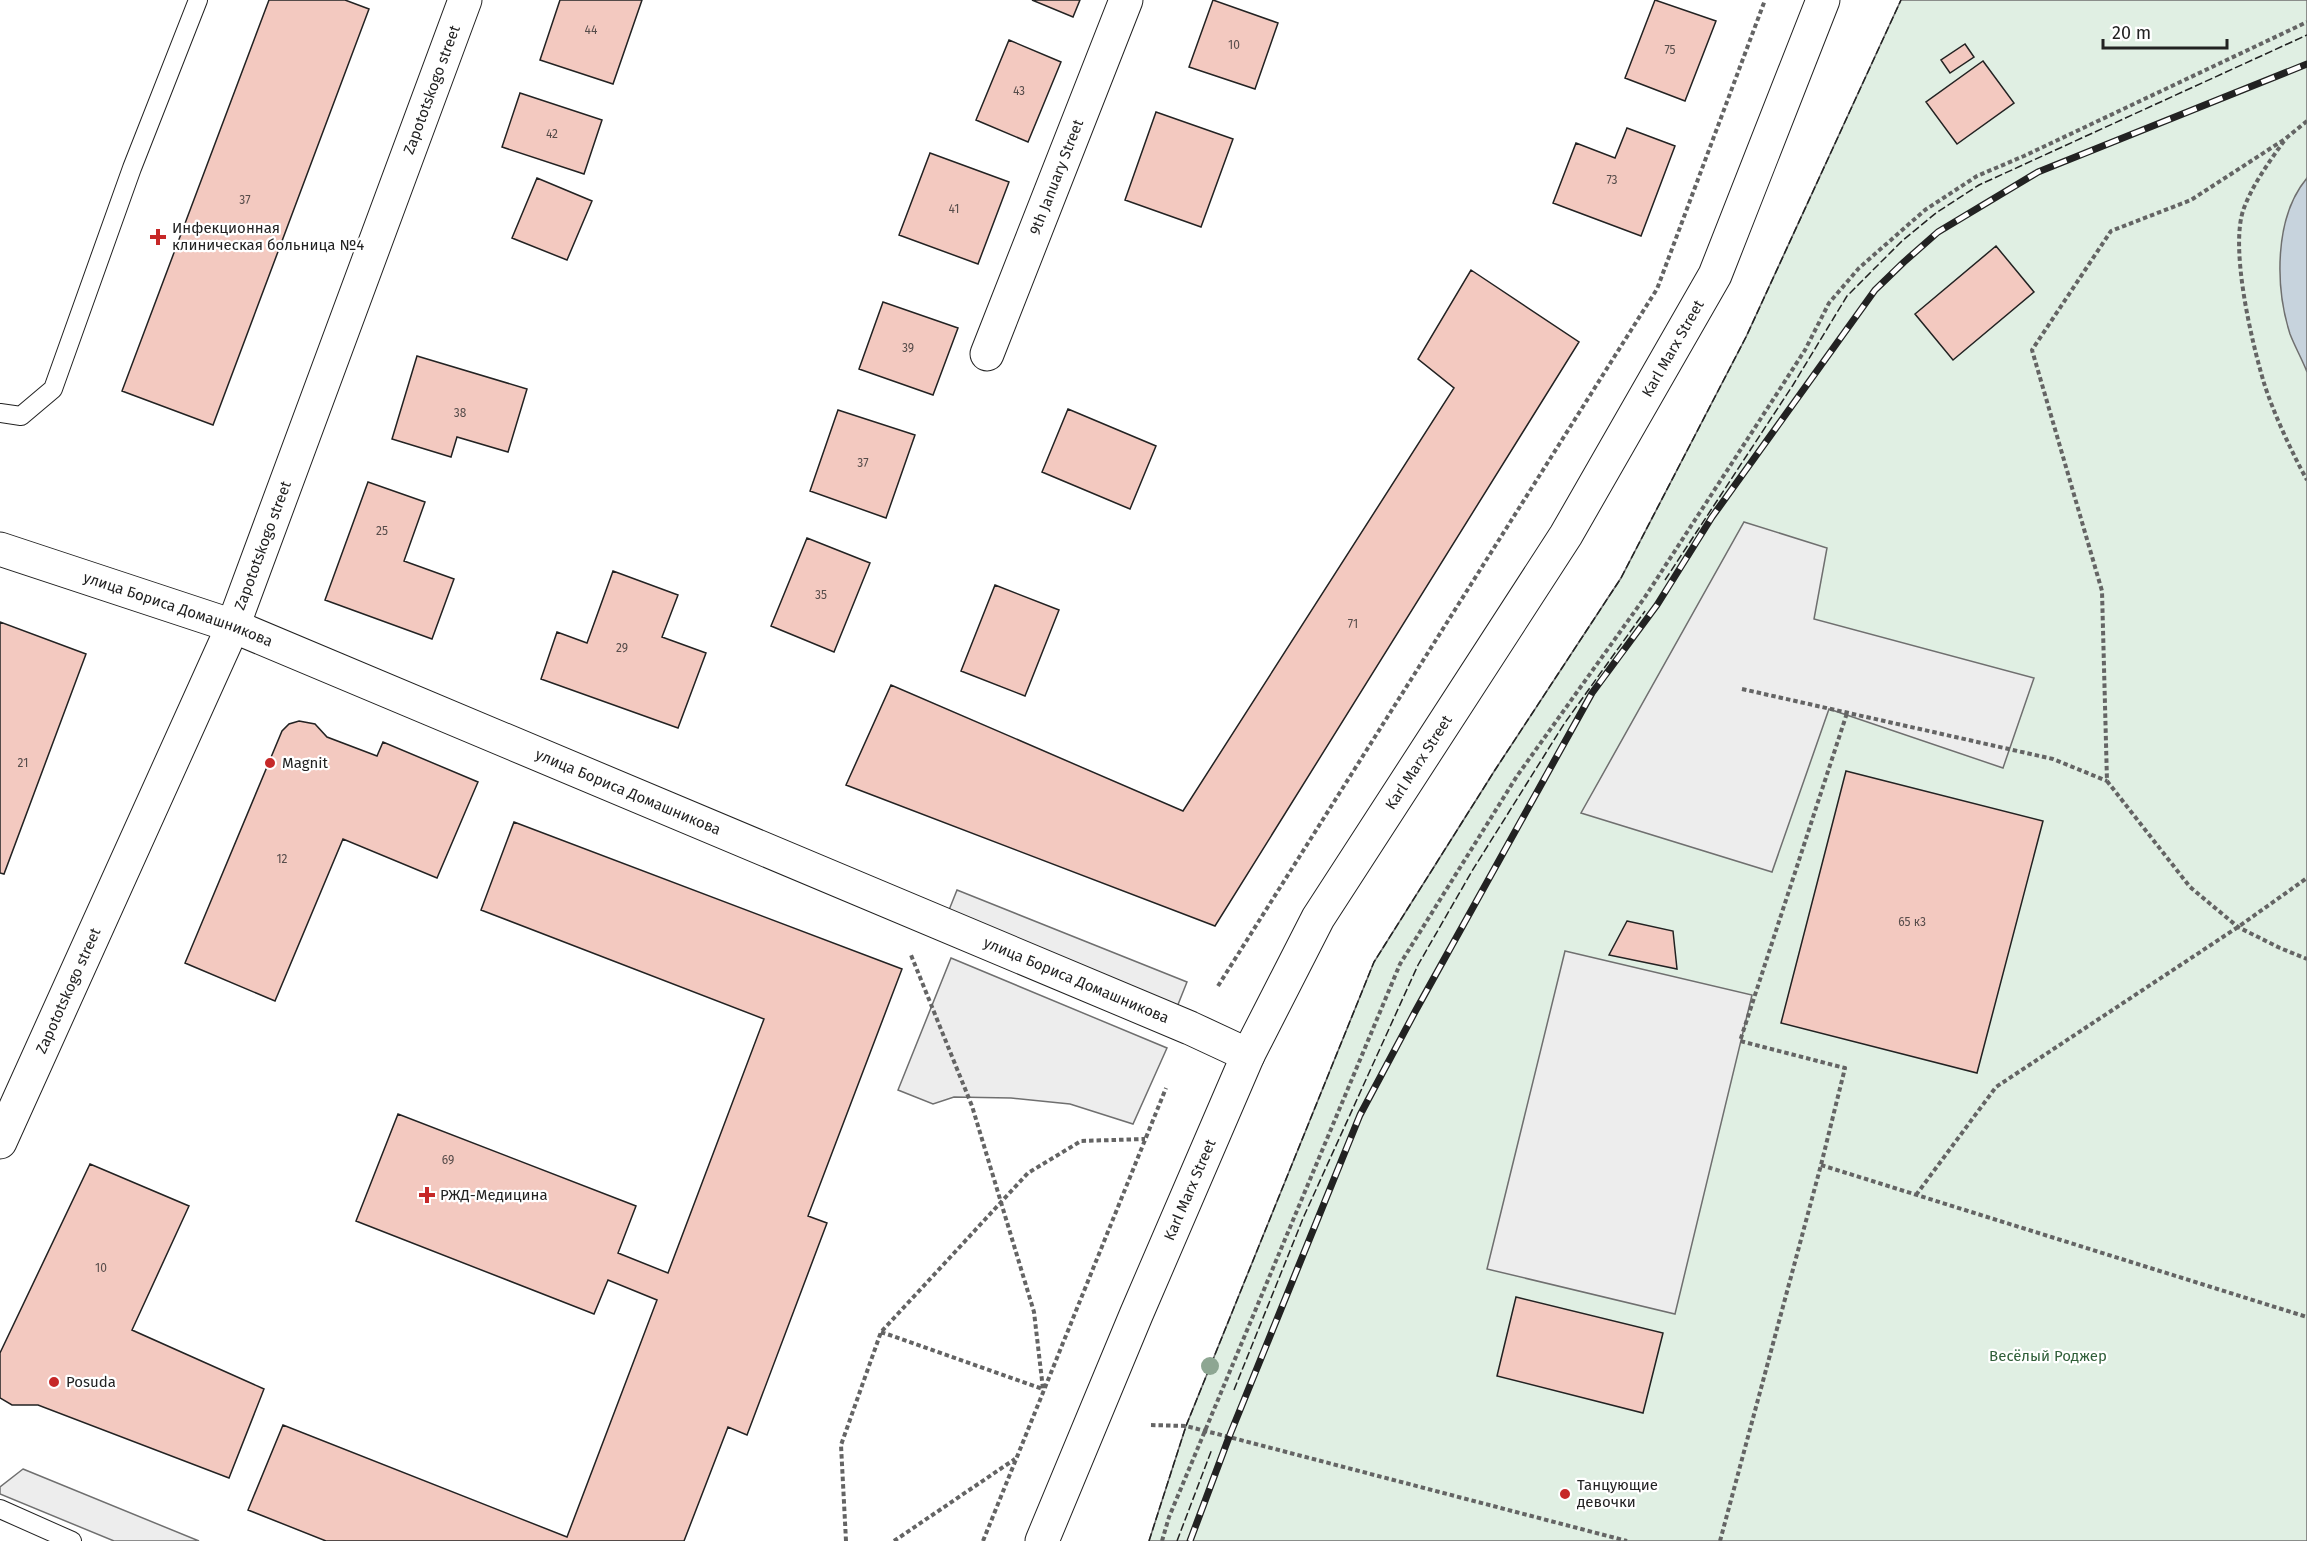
<svg xmlns="http://www.w3.org/2000/svg" width="2307" height="1541" viewBox="0 0 2307 1541" font-family="'Fira Sans',sans-serif">
	<style>
		.green { fill: #e0efe3; stroke: #6f6f6f; stroke-width: 1.5 }
		.parking { fill: #ededed; stroke: #6f6f6f; stroke-width: 1.5 }
		.water { fill: #c7d3dd; stroke: #6f6f6f; stroke-width: 1.5 }
		.building { fill: #f3c9c0; stroke: #222; stroke-width: 1.5 }
		.lines { fill: none; stroke-linecap: round; stroke-linejoin: round }
		.service-casing { stroke: #222; stroke-width: 20 }
		.minor-casing { stroke: #222; stroke-width: 35 }
		.tertiary-casing { stroke: #222; stroke-width: 35 }
		.path { stroke: #646464; stroke-width: 4; stroke-dasharray: 4.5 3; stroke-linecap: butt }
		.service { stroke: #fff; stroke-width: 18 }
		.minor { stroke: #fff; stroke-width: 33 }
		.tertiary { stroke: #fff; stroke-width: 33 }
		.rail-casing { stroke: #222; stroke-width: 7 }
		.rail { stroke: #fff; stroke-width: 4.5; stroke-dasharray: 14; stroke-linecap: butt }
		.fence { stroke: #222; stroke-width: 1.5; stroke-dasharray: 8 3; stroke-linecap: butt }
		.tree { fill: #8da692 }
		.poi-dot { fill: #c62828; stroke: #fff; stroke-width: 2 }
		.labels { text-anchor: middle; dominant-baseline: central; stroke-width: 4.5; stroke-linejoin: round; paint-order: stroke }
		.number-label { font-size: 12px; fill: #564c4a }
		.street-label { font-size: 15px; fill: #222; stroke: #fff }
		.poi-label { font-size: 15px; fill: #222; stroke: #fff; text-anchor: start }
		.park-label { font-size: 15px; fill: #2f5e38; stroke: #fff }
	</style>
	<rect width="100%" height="100%" fill="#fff"/>
	<!-- green -->
	<path class="green" d="M1901 0H2307V1541H1149L1186 1426 1374 962 1495 770 1621 578 1746 337Z"/>
	<!-- parking -->
	<path class="parking" d="M1744 522 1827 548 1814 619 2034 678 2003 768 1829 709 1772 872 1581 813Z
		M957 890 1187 982 1177 1007 947 915Z
		M1565 951 1752 995 1675 1314 1487 1269Z
		M951 958 1167 1048 1133 1124 1070 1104 1011 1098 954 1097 933 1104 898 1090Z
		M23 1469 199 1541H114L0 1494V1487Z"/>
	<!-- water -->
	<path class="water" d="M2307 178V372C2302 359 2295 347 2290 334 2275 287 2274 217 2307 178Z"/>
	<!-- building -->
	<path class="building" d="M269 0H345L369 9 213 425 122 391Z
		M560 0H642L613 84 540 60Z
		M1032 0H1080L1073 17Z
		M1213 0 1278 23 1255 89 1189 67Z
		M1655 0 1716 21 1685 101 1625 78Z
		M1009 40 1061 62 1028 142 976 120Z
		M1965 44 1974 57 1950 73 1941 60Z
		M1983 61 2014 103 1957 144 1926 102Z
		M520 93 602 120 584 174 502 147Z
		M1156 112 1233 139 1201 227 1125 200Z
		M1627 128 1675 146 1641 236 1553 203 1576 143 1615 158Z
		M930 153 1009 182 978 264 899 235Z
		M537 178 592 201 567 260 512 238Z
		M1996 246 2034 292 1953 360 1915 314Z
		M1471 270 1579 342 1215 926 846 785 891 685 1183 811 1454 388 1418 359Z
		M883 302 958 328 933 395 859 369Z
		M417 356 527 389 508 452 457 437 451 457 392 439Z
		M1068 409 1156 446 1130 509 1042 472Z
		M838 410 915 435 886 518 810 491Z
		M368 482 425 502 404 561 454 579 432 639 325 600Z
		M807 538 870 563 834 652 771 626Z
		M613 571 678 595 662 637 706 653 678 728 541 679 557 632 587 643Z
		M995 585 1059 610 1025 696 961 671Z
		M0 622 86 654 4 874 0 873Z
		M299 721 315 724 327 737 377 756 383 742 478 782 437 878 343 839 275 1001 185 963 282 731 289 724Z
		M1846 771 2043 821 1977 1073 1781 1023Z
		M514 822 902 969 808 1216 827 1223 747 1435 728 1427 684 1541H326L248 1510 283 1425 567 1537 657 1300 608 1280 594 1314 356 1221 398 1114 636 1206 618 1253 668 1273 764 1019 481 910Z
		M1627 921 1673 931 1677 969 1609 955Z
		M90 1164 189 1206 132 1330 264 1389 229 1478 38 1405H12L0 1398V1353Z
		M1516 1297 1663 1333 1643 1413 1497 1376Z"/>
	<g class="lines">
		<!-- service casing -->
		<g class="service-casing">
			<path id="service" d="M0 413 21 416 53 389 132 168 198 0
				M0 1509 72 1541"/>
		</g>
		<!-- minor casing -->
		<g class="minor-casing">
			<g id="minor">
				<path id="s1" d="M987 354 1126 0"/>
				<path id="s2" d="M0 549 233 626 1190 1028 1248 1055"/>
				<path id="s3" d="M0 1142 233 626 465 0"/>
			</g>
		</g>
		<!-- tertiary casing -->
		<g class="tertiary-casing">
			<g id="tertiary">
				<path id="s4" d="M1042 1541 1136 1315 1248 1055 1318 918 1566 535 1715 275 1823 0"/>
			</g>
		</g>
		<!-- path -->
		<path class="path" d="M2307 121 2285 139 2191 200 2111 231 2032 350 2102 591 2107 781 2190 887 2238 927 2280 948 2307 959
			M2284 141C2269 162 2253 184 2244 208 2229 247 2252 343 2264 383 2273 412 2292 453 2307 480
			M1742 689 2053 759 2107 781
			M1218 986 1657 289 1765 0
			M1821 1165 2307 1317
			M1916 1195 1996 1087 2238 927 2307 878
			M881 1332 1043 1389 1034 1312 972 1106 911 955
			M1151 1425 1186 1426 1229 1437 1627 1541
			M846 1541 841 1445 881 1332 1028 1173 1081 1141 1145 1139
			M894 1541 1015 1459
			M983 1541 1166 1088
			M1162 1541 1169 1517 1400 964 1517 776 1645 597 1778 392 1805 350 1829 303 1859 268 1925 210 1977 176 2024 156 2307 22
			M1720 1541 1821 1165 1845 1068 1740 1041 1847 713"/>
		<!-- service -->
		<use href="#service" class="service"/>
		<!-- minor -->
		<use href="#minor" class="minor"/>
		<!-- tertiary -->
		<use href="#tertiary" class="tertiary"/>
		<!-- rail casing -->
		<g class="rail-casing">
			<path id="rail" d="M1190 1541 1229 1437 1360 1115 1416 1010 1592 693 1657 605 1712 517 1875 290 1904 262 1938 232 2038 172 2307 64"/>
		</g>
		<!-- rail -->
		<use href="#rail" class="rail"/>
		<!-- fence -->
		<path class="fence" d="M1665 580 1793 385 1847 296 1902 241 1936 213 1979 185 2307 35
			M1234 1390 1304 1216 1418 965 1472 871 1564 724 1645 611
			M1149 1541 1186 1426 1374 962 1495 770 1621 578 1746 337 1901 0
			M1177 1541 1212 1449"/>
	</g>
	<!-- trees -->
	<circle class="tree" cx="1210" cy="1366" r="9"/>
	<!-- markers -->
	<g class="poi-dot">
		<path d="M155 228h6v6h6v6h-6v6h-6v-6h-6v-6h6z"/>
		<circle cx="270" cy="763" r="6"/>
		<path d="M424 1186h6v6h6v6h-6v6h-6v-6h-6v-6h6z"/>
		<circle cx="54" cy="1382" r="6"/>
		<circle cx="1565" cy="1494" r="6"/>
	</g>
	<g class="labels">
		<!-- number labels -->
		<g class="number-label">
			<text x="591" y="30">44</text>
			<text x="1234" y="45">10</text>
			<text x="1670" y="50">75</text>
			<text x="1019" y="91">43</text>
			<text x="552" y="134">42</text>
			<text x="1612" y="180">73</text>
			<text x="245" y="200">37</text>
			<text x="954" y="209">41</text>
			<text x="908" y="348">39</text>
			<text x="460" y="413">38</text>
			<text x="863" y="463">37</text>
			<text x="382" y="531">25</text>
			<text x="821" y="595">35</text>
			<text x="1353" y="624">71</text>
			<text x="622" y="648">29</text>
			<text x="23" y="763">21</text>
			<text x="282" y="859">12</text>
			<text x="1912" y="922">65 к3</text>
			<text x="448" y="1160">69</text>
			<text x="101" y="1268">10</text>
		</g>
		<!-- street labels -->
		<g class="street-label">
			<text stroke="none"><textPath href="#s3" startOffset="1138">Zapototskogo street</textPath></text>
			<text stroke="none"><textPath href="#s1" startOffset="190">9th January Street</textPath></text>
			<text stroke="none"><textPath href="#s4" startOffset="1353">Karl Marx Street</textPath></text>
			<text stroke="none"><textPath href="#s3" startOffset="652">Zapototskogo street</textPath></text>
			<text stroke="none"><textPath href="#s2" startOffset="188">улица Бориса Домашникова</textPath></text>
			<text stroke="none"><textPath href="#s4" startOffset="867">Karl Marx Street</textPath></text>
			<text stroke="none"><textPath href="#s2" startOffset="674">улица Бориса Домашникова</textPath></text>
			<text stroke="none"><textPath href="#s2" startOffset="1160">улица Бориса Домашникова</textPath></text>
			<text stroke="none"><textPath href="#s3" startOffset="166">Zapototskogo street</textPath></text>
			<text stroke="none"><textPath href="#s4" startOffset="381">Karl Marx Street</textPath></text>
		</g>
		<!-- poi labels -->
		<g class="poi-label">
			<text x="172" y="228">Инфекционная<tspan x="172" dy="17">клиническая больница №4</tspan></text>
			<text x="282" y="763">Magnit</text>
			<text x="440" y="1195">РЖД-Медицина</text>
			<text x="66" y="1382">Posuda</text>
			<text x="1577" y="1485">Танцующие<tspan x="1577" dy="17">девочки</tspan></text>
		</g>
		<!-- park labels -->
		<g class="park-label">
			<text x="2048" y="1356">Весёлый Роджер</text>
		</g>
	</g>
	<!-- scale -->
	<path d="M2103 39v9h124v-9" fill="none" stroke="#222222" stroke-width="3"/>
	<text x="2112" y="39" font-size="18" fill="#222222" stroke="#ffffff" stroke-width="4.5" paint-order="stroke">20 m</text>
</svg>
